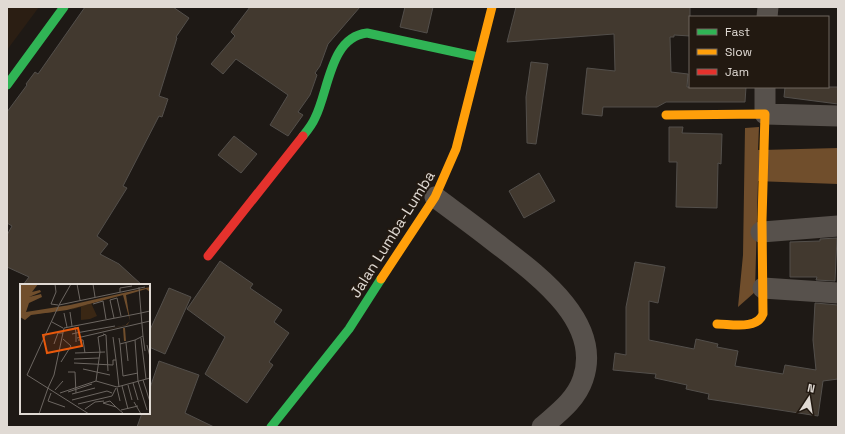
<svg xmlns="http://www.w3.org/2000/svg" width="845" height="434" viewBox="0 0 845 434" font-family="'Space Grotesk',sans-serif">
	<style>
		.built { fill: #2b1e13 }
		.water { fill: #704e2c }
		.building { fill: #42392f; stroke: #534f4b }
		.lines { fill: none; stroke-linecap: round; stroke-linejoin: round }
		.street { stroke: #57514c; stroke-width: 21 }
		.fast { stroke: #30b455; stroke-width: 9 }
		.slow { stroke: #ff9f0a; stroke-width: 9 }
		.jam { stroke: #e5322d; stroke-width: 9 }
		.labels { text-anchor: middle; dominant-baseline: central; stroke-width: 4; stroke-linejoin: round; paint-order: stroke }
		.street-label { font-size: 15px; fill: #e0dad4; stroke: #221911 }
		.inset-river { fill: none; stroke: #704e2c; stroke-width: 2 }
		.inset-road { fill: none; stroke: #6c6661; stroke-width: 1 }
		.view { fill: #e8590c; fill-opacity: 0.15; stroke: #e8590c; stroke-width: 2 }
		.inset-edge { fill: none; stroke: #e0dad4; stroke-width: 2 }
	</style>
	<rect width="100%" height="100%" fill="#1e1915"/>
	<!-- built -->
	<path class="built" d="M7 7H39L7 50Z"/>
	<!-- water -->
	<path class="water" d="M759 127 758 150 838 148V184L758 181 755 292 738 307 743 255 745 128Z"/>
	<!-- building -->
	<path class="building" d="M85 7H173L189 18 176 37 177 38 159 96 168 99 162 117 159 116 123 186 127 188 97 236 108 244 100 254 119 264 142 285H23L29 277 7 267V235L12 226 7 223V112L27 85 26 84 35 72 38 74Z
		M250 7H360L328 44 320 66 315 73 317 75 310 95 298 112 303 115 288 136 270 125 288 95 236 59 223 74 211 64 235 36 231 32Z
		M405 7H433L427 33 400 27Z
		M516 7H690V36L674 35V37H670L671 72 688 74 687 87H746L745 102H666L657 107H603L602 116 582 114 587 68 615 71 614 34 507 42Z
		M531 62 548 64 536 144 527 143 526 97Z
		M785 87H838V104L784 97Z
		M669 127H683L682 133 722 134 721 164 718 163 717 208 676 207 677 162H669Z
		M234 136 257 154 241 173 218 155Z
		M539 173 555 201 524 218 509 191Z
		M837 238 835 281 816 280 817 277H790V242L820 241V239Z
		M220 261 253 284 250 288 282 310 274 322 289 333 269 362 273 365 247 403 205 374 225 337 187 309Z
		M635 262 665 267 658 303 649 301V340L694 349 696 339 718 344 717 347 738 351 735 366 783 374 785 365 816 370 813 340 815 303 838 305V379L823 381 818 416 708 399 709 394 686 389 687 385 655 378 656 374 613 370 615 353 626 355V307Z
		M169 288 191 297 165 354 149 347V332Z
		M159 361 199 375 185 413 214 427H137L142 413H149V391Z"/>
	<g class="lines">
		<!-- street -->
		<path class="street" d="M767 17 768 7
			M765 87V114L838 116
			M435 197C455 212 476 227 496 243 535 273 603 321 583 379 576 400 558 413 542 427
			M761 232 838 226
			M763 288 838 293"/>
		<!-- fast -->
		<path class="fast" d="M7 85 64 7
			M303 136C307 131 312 125 315 118 329 90 330 37 367 33L478 57
			M271 427 349 329 381 279"/>
		<!-- slow -->
		<path class="slow" d="M666 115 765 114 762 220 763 314C757 330 731 324 717 324
			M381 279 435 197 456 149 492 7"/>
		<!-- jam -->
		<path class="jam" d="M208 256 303 136"/>
	</g>
	<g class="labels">
		<!-- street labels -->
		<g class="street-label">
			<text transform="translate(392 234) rotate(-58)">Jalan Lumba-Lumba</text>
		</g>
	</g>
	<!-- overview -->
	<g transform="translate(20 284)">
		<rect width="130" height="130" fill="#1e1915"/>
		<path d="M71 19 77 32 70 35 61 36V23L50 26 60 20 67 21Z" fill="#3a2714"/>
		<path d="M0 0H18L12 8 20 6 21 8 9 13 21 10 22 13 9 19 6 28 50 21 130 3V8L126 5 106 11 110 37 107 41 57 52 106 41 110 37 103 11 47 26 11 31 5 36 0 33Z" fill="#704e2c"/>
		<path class="inset-river" d="M0 30 33 27M104 44 105 57"/>
		<path class="inset-road" d="M35 0 36 8 31 20 38 21M57 0 60 16M73 0 75 13M100 8V4L112 2M73 20 83 17 86 35M39 21 51 0M50 28 52 42M44 29 47 43M94 34 90 16 97 14 101 32M32 38 43 44M55 43 56 49 95 42M52 50 56 49V58M83 50 86 51 88 87M123 52 125 67M57 54 130 37M99 54 100 60 115 56M121 54 126 95M58 56H63L65 69M106 59 108 77M34 60 38 49H43M100 60 103 92 118 89M127 61 130 73M55 69 85 68M54 75 79 74M96 76 99 103M41 78 51 62 43 55M54 79 93 81V76H96L93 53M63 85 90 91M48 88H55L56 109M123 96 130 118M76 97 80 68 78 53 84 51M113 99 118 116M108 101 112 116M102 102 108 125M28 104 34 91 44 44 121 29 119 3M97 104 100 117M35 106 43 97M48 108 72 100M31 109 28 117 45 123M40 109 76 97 97 103 130 94M52 110 75 104M52 116 87 107 92 109M114 118 121 130M58 120 92 112 96 104M96 123 90 117 83 119 96 123 104 130M65 125 75 118 84 117M101 126 118 122M127 126 118 97 115 56 123 52 121 29 130 27M19 130 28 104M69 130 7 91 39 21 125 3"/>
		<path class="view" d="M58 44 62 62 27 69 23 51Z"/>
		<rect width="130" height="130" class="inset-edge"/>
	</g>
	<!-- border -->
	<rect width="845" height="434" fill="none" stroke="#e0dad4" stroke-width="16"/>
	<!-- legend -->
	<rect x="689" y="16" width="140" height="72" fill="#221911" stroke="#6e665f"/>
	<rect x="697" y="29" width="20" height="6" fill="#30b455" stroke="#6e665f"/>
	<text x="725" y="36" font-size="12" fill="#e0dad4">Fast</text>
	<rect x="697" y="49" width="20" height="6" fill="#ff9f0a" stroke="#6e665f"/>
	<text x="725" y="56" font-size="12" fill="#e0dad4">Slow</text>
	<rect x="697" y="69" width="20" height="6" fill="#e5322d" stroke="#6e665f"/>
	<text x="725" y="76" font-size="12" fill="#e0dad4">Jam</text>
	<!-- north arrow -->
	<g transform="translate(809 398) rotate(12)" stroke="#221911" stroke-width="3" paint-order="stroke">
	<path d="M0-3L7 15L0 10L-7 15Z" fill="#e0dad4"/>
	<text y="-6" font-size="11" font-weight="bold" text-anchor="middle" fill="#e0dad4">N</text>
	</g>
</svg>
